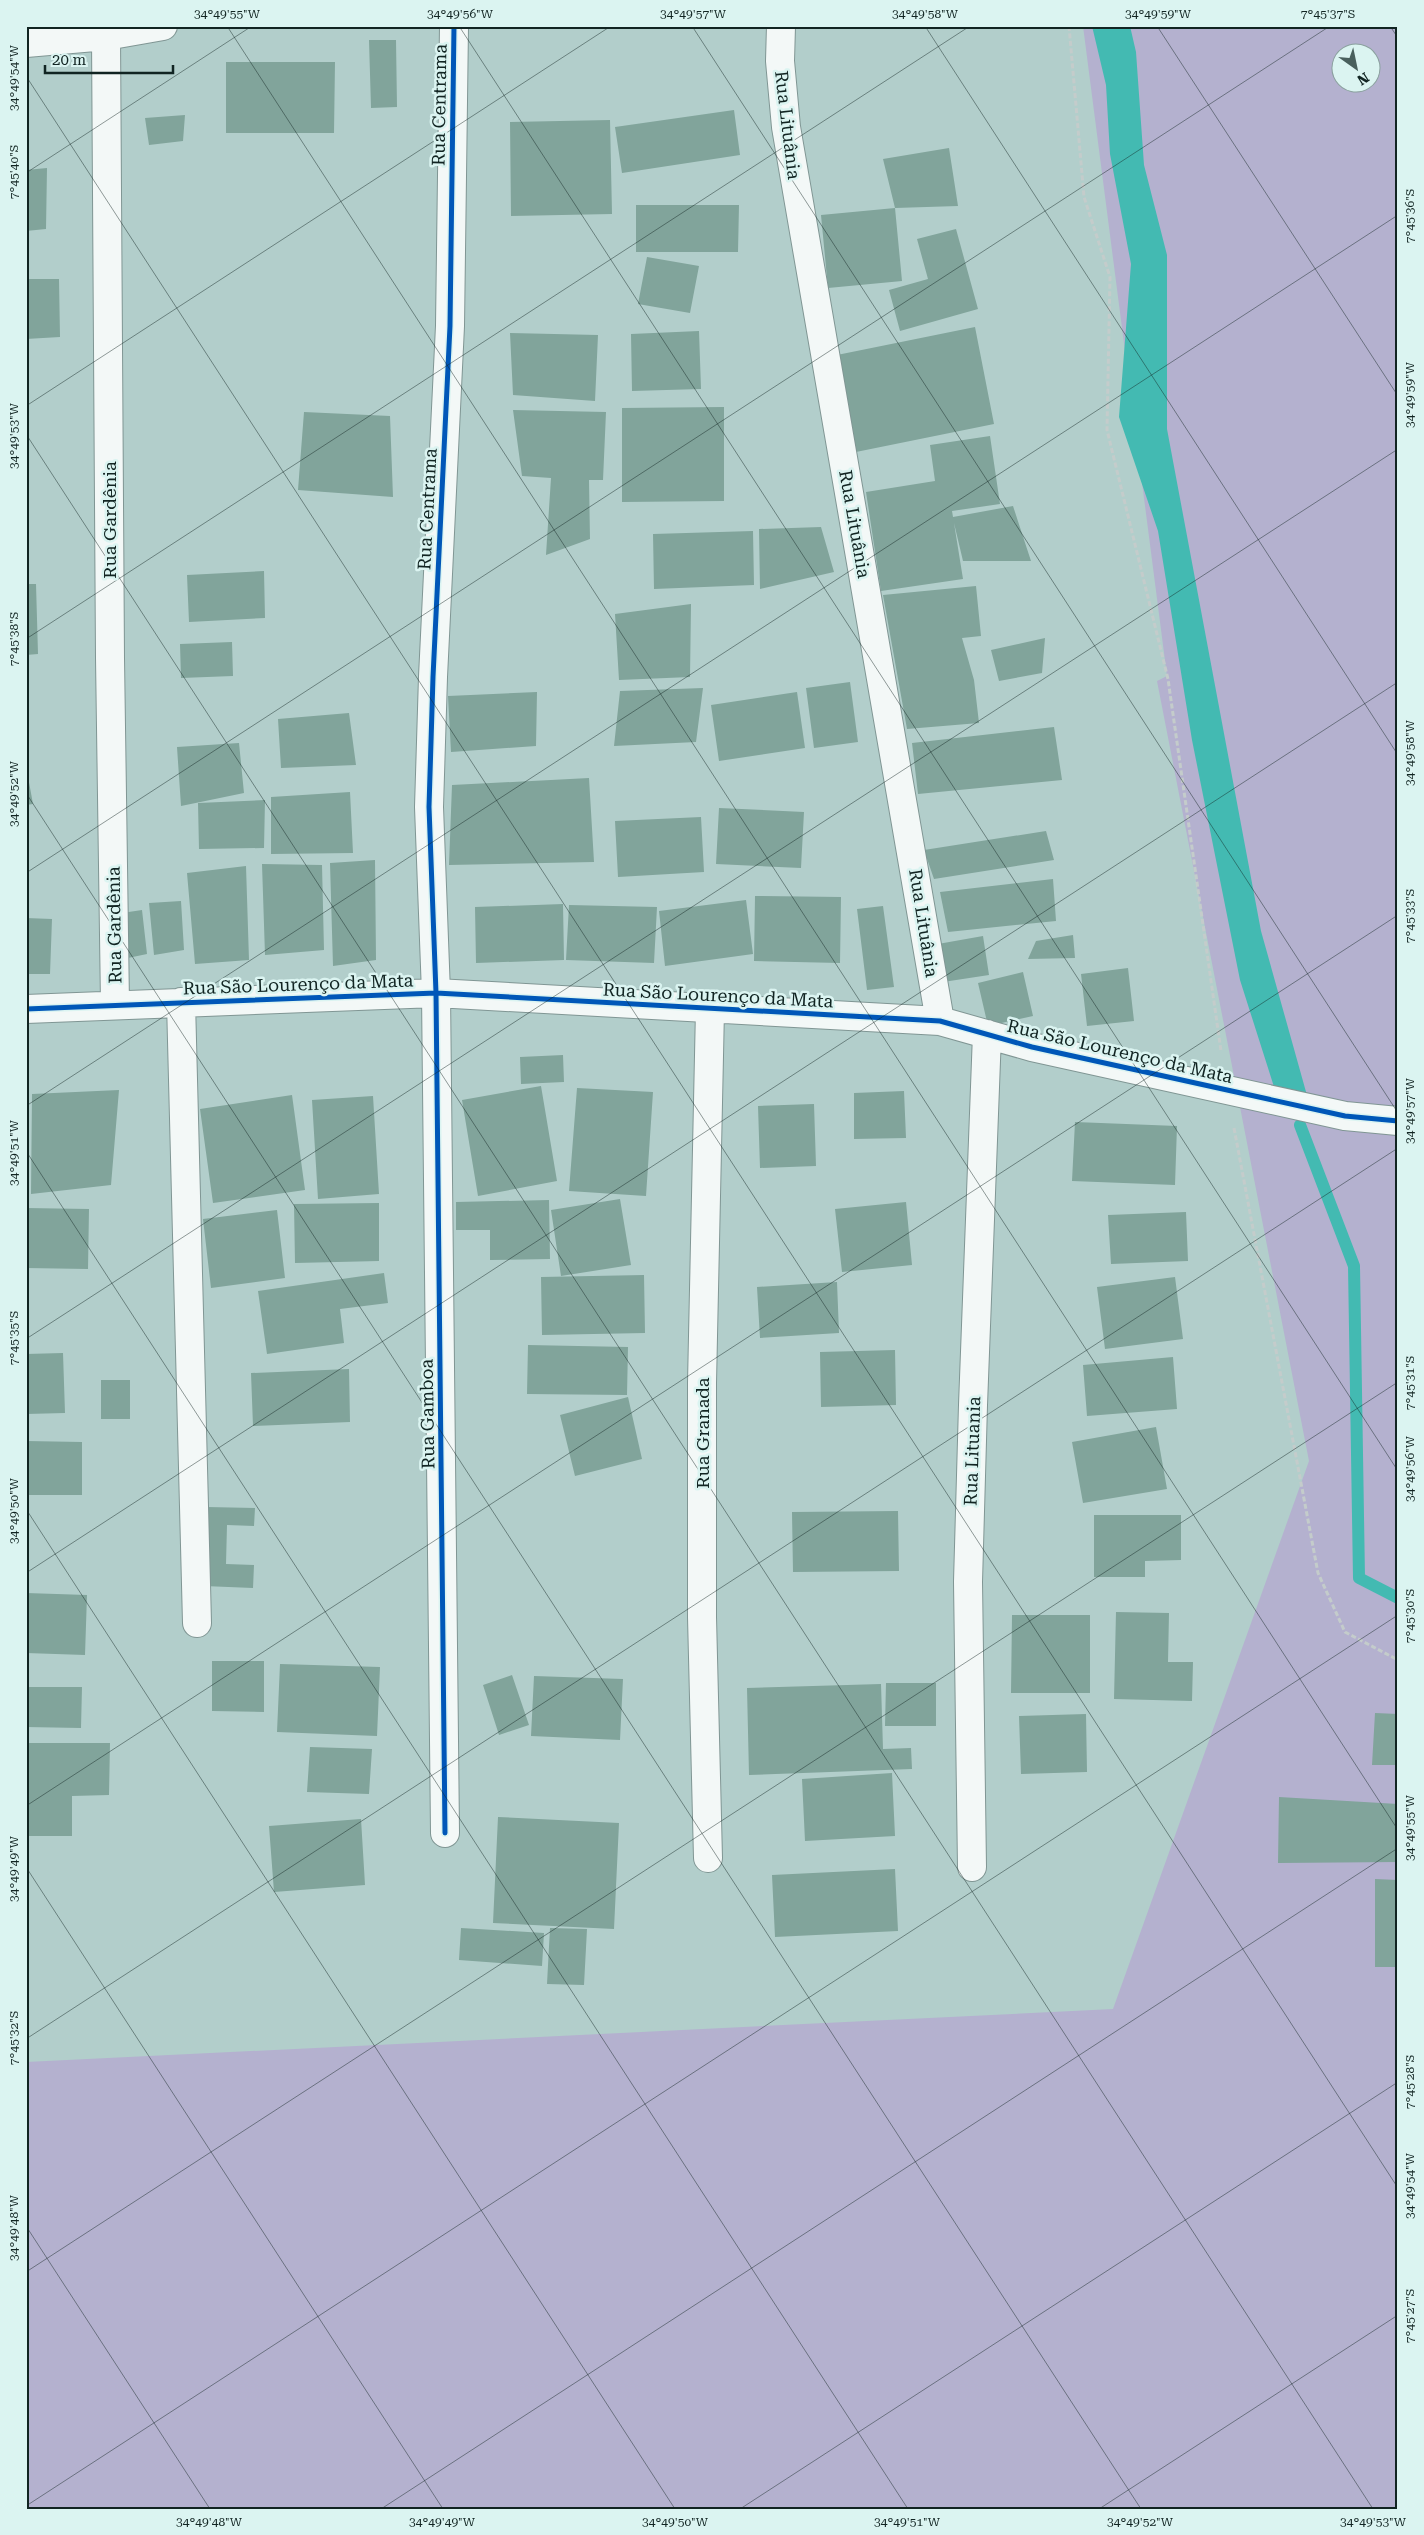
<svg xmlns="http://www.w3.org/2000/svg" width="1424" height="2535" viewBox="0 0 1424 2535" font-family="'Roboto Serif',serif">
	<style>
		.green { fill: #b4b1cf; fill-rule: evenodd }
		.water { fill: #43bab2 }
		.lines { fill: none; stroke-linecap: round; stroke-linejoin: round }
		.stream { stroke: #43bab2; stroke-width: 12 }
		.building { fill: #81a49b }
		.street-casing { stroke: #809694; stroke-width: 30 }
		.path { stroke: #c4cccb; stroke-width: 3; stroke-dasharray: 5 2.5; stroke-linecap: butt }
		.street { stroke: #f3f8f7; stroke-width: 28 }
		.cycleway-casing { stroke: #dbf4f1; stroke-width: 8 }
		.cycleway { stroke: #0057b8; stroke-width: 5 }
		.ticks { fill: none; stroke: #112422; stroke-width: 1; stroke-opacity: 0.45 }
		.labels { text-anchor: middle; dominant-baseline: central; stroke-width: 5; stroke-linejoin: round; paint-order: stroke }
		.street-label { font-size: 18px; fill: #112422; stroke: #dbf4f1 }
		.neatline { fill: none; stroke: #112422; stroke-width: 2 }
		.ticks-label { font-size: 12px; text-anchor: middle; fill: #112422 }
	</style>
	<rect width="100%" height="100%" fill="#b2cecb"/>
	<!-- green -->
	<path class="green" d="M1083 26H1398V2509H26V2062L1113 2009 1309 1461 1157 681 1167 676ZM1342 52H1372V82H1342Z"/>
	<!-- water -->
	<path class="water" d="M1092 26H1130L1136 52 1144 165 1167 255V429L1261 931 1308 1099 1275 1090 1240 980 1192 740 1158 531 1119 417 1131 264 1110 154 1106 85Z"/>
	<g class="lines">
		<!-- stream -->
		<path class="stream" d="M1300 1125 1354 1266 1359 1578 1398 1598"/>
	</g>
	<!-- building -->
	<path class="building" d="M369 40H396L397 107 371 108Z
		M226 62H335L334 133H226Z
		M734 110 740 155 622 173 615 127Z
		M185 115 183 141 149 145 145 118Z
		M610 120 612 214 511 216 510 122Z
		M949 148 958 206 895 208 883 159Z
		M47 168 46 229 26 231V170Z
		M636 205H739L738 252H636Z
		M895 208 902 281 828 288 821 215Z
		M956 229 978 309 900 331 889 290 928 279 917 239Z
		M647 257 699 266 690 313 638 304Z
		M26 279H59L60 337 26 339Z
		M975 327 994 424 851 453 832 356Z
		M699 331 701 389 632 391 631 334Z
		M510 333 598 335 595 401 513 395Z
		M724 407V501L622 502V408Z
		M513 410 606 412 603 480H589L590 539 546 555 551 478 522 476Z
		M304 412 390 416 393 497 298 490Z
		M990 436 1000 504 952 511 953 517 1013 506 1031 561H963L954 523 963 579 881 591 866 492 935 481 930 445Z
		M821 527 834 572 760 589 759 529Z
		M753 531 754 585 654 589 653 534Z
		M264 571 265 618 189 622 187 575Z
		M26 584H36L38 654 26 655Z
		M976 586 981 636 962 638 974 680 979 723 907 729 883 595Z
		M691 604 690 677 619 680 615 614Z
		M1045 638 1042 673 999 681 991 650Z
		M232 642 233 676 181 678 180 644Z
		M850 682 858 742 814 748 806 688Z
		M703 688 696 742 614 746 620 691Z
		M537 692 536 746 451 752 448 696Z
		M797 692 805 748 719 761 711 705Z
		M349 713 356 765 281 768 278 719Z
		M1054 727 1062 780 918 794 912 743Z
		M239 743 244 793 181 806 177 747Z
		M26 766 33 804 26 805Z
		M589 778 594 862 449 865 452 785Z
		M350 792 353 853 271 854V797Z
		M265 800 264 848 199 849 198 803Z
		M719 808 804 812 801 868 716 864Z
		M701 817 704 872 618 877 615 821Z
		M1046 831 1054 860 934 879 924 850Z
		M375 860 376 960 333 966 330 863Z
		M262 864 322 865 324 950 265 955Z
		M246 866 249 960 195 964 187 873Z
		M1053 879 1056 921 948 932 940 892Z
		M755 896 841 897 840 963 754 961Z
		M746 900 753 954 665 966 659 911Z
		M181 901 184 950 154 955 149 903Z
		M563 904 564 960 476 963 475 907Z
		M569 905 657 907 654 963 566 960Z
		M883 906 894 987 867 990 857 909Z
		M142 910 147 954 123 959 122 913Z
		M26 918 52 919 50 974H26Z
		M1073 935 1075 958 1028 959 1036 941Z
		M983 936 989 975 943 982 938 944Z
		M1128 968 1134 1021 1087 1026 1081 974Z
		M1023 972 1033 1016 988 1026 978 983Z
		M563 1055 564 1082 521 1084 520 1057Z
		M541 1086 557 1181 478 1196 462 1100Z
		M577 1088 653 1092 646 1196 569 1191Z
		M119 1090 111 1185 31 1194 32 1094Z
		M904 1091 906 1138 854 1139V1093Z
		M292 1095 305 1190 213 1203 200 1109Z
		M373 1096 379 1194 318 1199 312 1100Z
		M814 1104 816 1166 760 1168 758 1106Z
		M1075 1122 1177 1126 1175 1185 1072 1181Z
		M620 1199 631 1265 561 1276 551 1210Z
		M549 1200 550 1259 490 1260V1230H456V1202Z
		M906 1202 912 1265 842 1272 835 1209Z
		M379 1203V1261L295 1263 294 1204Z
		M26 1208 89 1209 88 1269 26 1268Z
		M277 1210 285 1278 211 1288 203 1219Z
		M1186 1212 1188 1261 1111 1264 1108 1215Z
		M384 1273 388 1303 340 1309 344 1343 267 1354 258 1291Z
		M644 1275 645 1333 542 1335 541 1277Z
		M1175 1277 1183 1339 1105 1349 1097 1287Z
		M837 1282 839 1333 760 1338 757 1287Z
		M528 1345 628 1347 627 1395 527 1394Z
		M895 1350 896 1405 821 1407 820 1352Z
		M63 1353 65 1413 26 1414V1354Z
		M1173 1357 1177 1409 1087 1416 1083 1365Z
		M349 1369 350 1422 253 1426 251 1373Z
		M101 1380H130V1419H101Z
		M628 1397 642 1459 575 1476 560 1415Z
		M1156 1427 1167 1489 1083 1503 1072 1442Z
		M26 1441 82 1442V1495H26Z
		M207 1507 255 1508 254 1526 227 1525 226 1564 254 1565 253 1588 204 1586Z
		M898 1511 899 1571 793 1572 792 1512Z
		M1094 1515H1181V1560L1145 1561V1577H1094Z
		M26 1593 87 1595 85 1655 26 1653Z
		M1116 1612 1169 1613 1168 1662H1193L1192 1701 1114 1699Z
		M1012 1615H1090V1693H1011Z
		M212 1661H264V1712L212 1711Z
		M280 1664 380 1667 377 1736 277 1732Z
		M512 1675 529 1725 499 1735 483 1685Z
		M534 1676 623 1679 620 1740 531 1736Z
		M886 1683H936V1726H885Z
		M881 1684 883 1749 911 1748 912 1769 749 1775 747 1688Z
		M26 1687H82L81 1728 26 1727Z
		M1375 1713 1398 1714V1765H1372Z
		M1086 1714 1087 1772 1021 1774 1019 1716Z
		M26 1743H110L109 1795 72 1796V1836H26Z
		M310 1747 372 1749 369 1794 307 1792Z
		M892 1773 895 1836 805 1841 802 1779Z
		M1279 1797 1398 1804V1862L1278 1863Z
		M498 1817 619 1823 614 1929 493 1923Z
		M361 1819 365 1885 274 1892 269 1826Z
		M895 1869 898 1931 775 1937 772 1875Z
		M1375 1879 1398 1880V1967H1375Z
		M461 1928 544 1933 542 1966 459 1960Z
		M550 1928 587 1929 584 1985 547 1984Z"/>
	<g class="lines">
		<!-- street casing -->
		<g class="street-casing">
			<path id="street" d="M781 26 780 61 786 127 940 1021
				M106 36 110 658 115 1004
				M26 43 106 36 163 26
				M181 1002 197 1623
				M26 1009 436 993 940 1021 1032 1047 1345 1116 1398 1121
				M445 1833 436 993 429 807 433 677 450 326 454 26
				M708 1858 702 1617V1383L710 1009
				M972 1867 968 1582 973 1405 987 1034"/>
		</g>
		<!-- path -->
		<path class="path" d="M1069 26 1084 197 1110 277 1107 430 1168 679 1221 1051
			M1234 1128 1318 1573 1345 1632 1398 1660"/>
		<!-- street -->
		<use href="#street" class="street"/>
		<!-- cycleway casing -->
		<g class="cycleway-casing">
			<path id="cycleway" d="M26 1009 436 993 940 1021 1032 1047 1345 1116 1398 1121
				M445 1833 436 993 429 807 433 677 450 326 454 26"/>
		</g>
		<!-- cycleway -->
		<use href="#cycleway" class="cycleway"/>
	</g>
	<!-- ticks -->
	<path class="ticks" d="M227 26 1398 1830M459 26 1398 1471M692 26 1398 1113M925 26 1398 755M1157 26 1398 396M1390 26 1398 38M26 76 1398 2188M26 173 252 26M26 406 611 26M26 434 1373 2509M26 639 970 26M26 793 1141 2509M26 873 1330 26M26 1106 1398 215M26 1151 908 2509M26 1339 1398 449M26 1509 675 2509M26 1573 1398 682M26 1806 1398 915M26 1867 443 2509M26 2039 1398 1148M26 2226 210 2509M26 2272 1398 1382M26 2506 1398 1615M381 2509 1398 1848M740 2509 1398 2082M1099 2509 1398 2315"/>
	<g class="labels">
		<!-- street labels -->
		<g class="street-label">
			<text transform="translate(439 105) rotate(-89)">Rua Centrama</text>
			<text transform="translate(788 125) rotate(83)">Rua Lituânia</text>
			<text transform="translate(427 509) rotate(-87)">Rua Centrama</text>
			<text transform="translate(109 520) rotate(-90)">Rua Gardênia</text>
			<text transform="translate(855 524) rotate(80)">Rua Lituânia</text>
			<text transform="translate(924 923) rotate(81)">Rua Lituânia</text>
			<text transform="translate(114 925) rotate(-91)">Rua Gardênia</text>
			<text transform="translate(298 984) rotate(-2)">Rua São Lourenço da Mata</text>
			<text transform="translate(718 995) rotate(3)">Rua São Lourenço da Mata</text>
			<text transform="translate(1120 1051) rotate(13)">Rua São Lourenço da Mata</text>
			<text transform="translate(427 1414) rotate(-91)">Rua Gamboa</text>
			<text transform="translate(702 1433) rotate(-90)">Rua Granada</text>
			<text transform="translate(972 1451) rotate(-88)">Rua Lituania</text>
		</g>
	</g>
	<!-- border -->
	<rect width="1424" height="2535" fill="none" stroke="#dbf4f1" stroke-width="55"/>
	<!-- north arrow -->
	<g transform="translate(1356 68) rotate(147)"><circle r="24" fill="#dbf4f1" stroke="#8aa19e"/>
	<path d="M0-4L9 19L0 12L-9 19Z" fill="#49605d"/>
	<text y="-8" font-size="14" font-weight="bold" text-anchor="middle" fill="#112422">N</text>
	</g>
	<!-- scale -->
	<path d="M45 65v8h128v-8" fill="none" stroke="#112422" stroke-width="2.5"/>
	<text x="52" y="65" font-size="15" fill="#112422" stroke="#dbf4f1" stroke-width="4" paint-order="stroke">20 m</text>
	<rect x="28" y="28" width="1368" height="2480" class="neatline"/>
	<g class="ticks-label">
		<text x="227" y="18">34°49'55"W</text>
		<text x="460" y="18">34°49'56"W</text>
		<text x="693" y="18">34°49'57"W</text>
		<text x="925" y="18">34°49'58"W</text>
		<text x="1158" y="18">34°49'59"W</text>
		<text x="1328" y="18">7°45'37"S</text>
		<text transform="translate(14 78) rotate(-90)" y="4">34°49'54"W</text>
		<text transform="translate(14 172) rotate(-90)" y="4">7°45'40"S</text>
		<text transform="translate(1410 216) rotate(-90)" y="4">7°45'36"S</text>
		<text transform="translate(1410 395) rotate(-90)" y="4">34°49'59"W</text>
		<text transform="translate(14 436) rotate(-90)" y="4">34°49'53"W</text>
		<text transform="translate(14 639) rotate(-90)" y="4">7°45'38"S</text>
		<text transform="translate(1410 753) rotate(-90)" y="4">34°49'58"W</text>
		<text transform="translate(14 794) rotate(-90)" y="4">34°49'52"W</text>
		<text transform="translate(1410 916) rotate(-90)" y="4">7°45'33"S</text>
		<text transform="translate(1410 1111) rotate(-90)" y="4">34°49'57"W</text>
		<text transform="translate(14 1153) rotate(-90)" y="4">34°49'51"W</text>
		<text transform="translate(14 1338) rotate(-90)" y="4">7°45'35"S</text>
		<text transform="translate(1410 1383) rotate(-90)" y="4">7°45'31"S</text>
		<text transform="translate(1410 1469) rotate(-90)" y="4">34°49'56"W</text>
		<text transform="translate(14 1511) rotate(-90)" y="4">34°49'50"W</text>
		<text transform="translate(1410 1616) rotate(-90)" y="4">7°45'30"S</text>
		<text transform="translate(1410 1828) rotate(-90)" y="4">34°49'55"W</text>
		<text transform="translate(14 1869) rotate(-90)" y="4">34°49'49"W</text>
		<text transform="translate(14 2038) rotate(-90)" y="4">7°45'32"S</text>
		<text transform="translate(1410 2082) rotate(-90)" y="4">7°45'28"S</text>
		<text transform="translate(1410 2186) rotate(-90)" y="4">34°49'54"W</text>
		<text transform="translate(14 2228) rotate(-90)" y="4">34°49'48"W</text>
		<text transform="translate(1410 2316) rotate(-90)" y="4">7°45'27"S</text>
		<text x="209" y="2526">34°49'48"W</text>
		<text x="442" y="2526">34°49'49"W</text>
		<text x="675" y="2526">34°49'50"W</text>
		<text x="907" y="2526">34°49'51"W</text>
		<text x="1140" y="2526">34°49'52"W</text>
		<text x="1373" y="2526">34°49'53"W</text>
	</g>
</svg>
